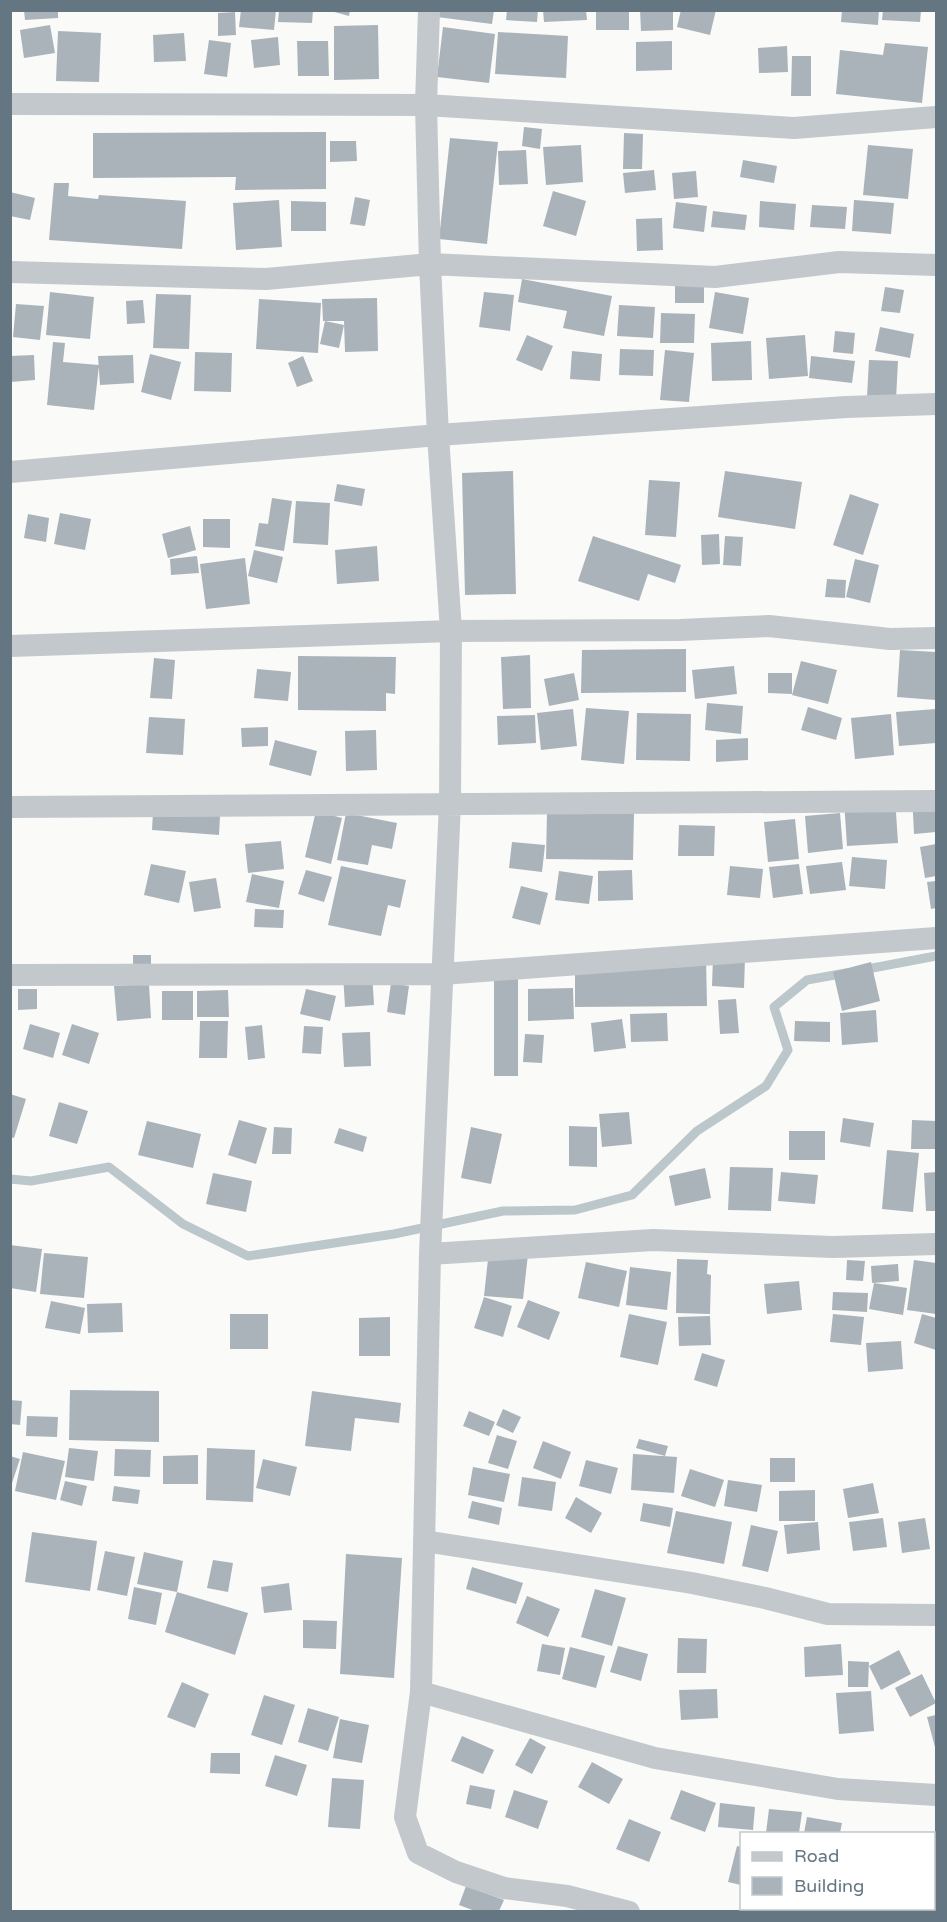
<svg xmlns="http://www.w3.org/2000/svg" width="947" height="1922" viewBox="0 0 947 1922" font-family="'Varela Round',sans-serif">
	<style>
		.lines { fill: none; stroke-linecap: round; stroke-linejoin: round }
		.stream { stroke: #bbc7cb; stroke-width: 9 }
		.building { fill: #aab3b9 }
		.street { stroke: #c3c8cc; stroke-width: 22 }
	</style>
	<rect width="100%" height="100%" fill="#fafaf8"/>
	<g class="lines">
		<!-- stream -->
		<path class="stream" d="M862 970 936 956
			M10 1179 31 1181 109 1167 183 1224 248 1256 394 1234 503 1211 575 1210 632 1195 697 1131 766 1086 788 1050 774 1007 807 980 846 973"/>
	</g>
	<!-- building -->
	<path class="building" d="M24 10H58V18L25 20Z
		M241 10H276L274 30 239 27Z
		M279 10H313L312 23 278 22Z
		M327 10H350L349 16Z
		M438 10H494L492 24 437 17Z
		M507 10H538L537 22 506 20Z
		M543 10H586L587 20 544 22Z
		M596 10H629V30H596Z
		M640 10H673V30L641 31Z
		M681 10H716L710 35 677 27Z
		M842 10H879L878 25 841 22Z
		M883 10H921L920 22 882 20Z
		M235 12 236 35 218 36V13Z
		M50 25 55 53 24 58 20 30Z
		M378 25 379 79 334 80V26Z
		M443 27 495 34 489 83 437 77Z
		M58 31 101 33 99 82 56 81Z
		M498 32 568 36 566 78 495 74Z
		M184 33 186 61 154 62 153 35Z
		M278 37 280 65 254 68 251 40Z
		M209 40 231 43 227 77 204 74Z
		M297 41H328L329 76H298Z
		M672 41V70L636 71V42Z
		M885 43 928 47 922 103 836 94 840 50 883 55Z
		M787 46 788 72 759 73 758 48Z
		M792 56H811V96H791Z
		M524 127 542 129 540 149 522 146Z
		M326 132V189L235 190 236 177 93 178V133Z
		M624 133 643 134 642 169H623Z
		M450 138 498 142 487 244 439 239Z
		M330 141H356L357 161 330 162Z
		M581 145 583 182 546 185 543 147Z
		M868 145 913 149 908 199 863 195Z
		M526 150 528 184 499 185 498 151Z
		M743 160 777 166 774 183 740 177Z
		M654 170 656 190 625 193 623 173Z
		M696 171 698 197 674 199 672 173Z
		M54 183H69L68 196 98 199 99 195 186 201 182 249 49 240Z
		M553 191 586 201 576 236 543 226Z
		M10 192 35 198 30 220 10 216Z
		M355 197 370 200 365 226 350 224Z
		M279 200 282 247 236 250 233 203Z
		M854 200 894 203 891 234 852 231Z
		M291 201 326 202V231H291Z
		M760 201 796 204 794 230 759 227Z
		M676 202 707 206 704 232 673 228Z
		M812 205 847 207 845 229 810 227Z
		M713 211 747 215 745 230 711 227Z
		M662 218 663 250 637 251 636 219Z
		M522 279 612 296 604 336 563 328 567 311 518 302Z
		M675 285H704V303H675Z
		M885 287 904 290 900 313 881 311Z
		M50 292 94 297 90 339 46 335Z
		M484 292 514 295 510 331 479 327Z
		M715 292 749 298 743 334 709 328Z
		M156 294 191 295 189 349 153 348Z
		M377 298 378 351 345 352 344 321H323L322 299Z
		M259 299 321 303 318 353 256 349Z
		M143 300 145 323 127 324 126 301Z
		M16 304 44 306 40 340 13 337Z
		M619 305 655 307 653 338 617 336Z
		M661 313 695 314 694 343H660Z
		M325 321 344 325 339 348 320 344Z
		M880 327 914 334 910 358 875 351Z
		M835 331 855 333 853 354 833 352Z
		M527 335 553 346 542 371 516 360Z
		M805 335 808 376 769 379 766 338Z
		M751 341 752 380 712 381 711 343Z
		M53 342 65 343 63 362 99 365 94 410 47 405Z
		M620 349 654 350 653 376 619 375Z
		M665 350 694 353 689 402 660 400Z
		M572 351 602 354 600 381 570 379Z
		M195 352 232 353 231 392 194 391Z
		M150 354 181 362 171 400 141 392Z
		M34 355 35 380 10 382V356Z
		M133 355 134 383 100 385 98 356Z
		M303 356 313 381 297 387 288 363Z
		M811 356 855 361 852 383 809 378Z
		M869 360 898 361 896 399 867 397Z
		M513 471 516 594 465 595 462 473Z
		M725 471 802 482 795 529 718 517Z
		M649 480 680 482 676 537 645 535Z
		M337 484 365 489 362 506 334 501Z
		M850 494 879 504 863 555 833 545Z
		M272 498 292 501 284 551 255 546 259 523 268 524Z
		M296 501 330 503 328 545 293 543Z
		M60 513 91 519 85 550 54 544Z
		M28 514 49 518 46 542 24 538Z
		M203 519H230V548L203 547Z
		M190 526 196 550 168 558 162 534Z
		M719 534 720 564 702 565 701 535Z
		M593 536 681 565 675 583 648 574 639 601 578 581Z
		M725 536 743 537 741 566 723 565Z
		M377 546 379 581 337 584 335 550Z
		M254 550 283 557 277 583 248 576Z
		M197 556 199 573 171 575 170 559Z
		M245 558 250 604 206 609 200 564Z
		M855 559 879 565 870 603 846 597Z
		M827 579 846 580 845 598 825 597Z
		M686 649V692L581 693 582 650Z
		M900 650 936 652V700L897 697Z
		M530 655 531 708 503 709 501 657Z
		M298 656 396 657 395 694 386 693V711L298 710Z
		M154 658 175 660 172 699 150 698Z
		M801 661 837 670 828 704 792 695Z
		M734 666 737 694 695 699 692 670Z
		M257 669 291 672 288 701 254 698Z
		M574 673 579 700 549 706 544 679Z
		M768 673H792V694L768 693Z
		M707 703 743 706 741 734 705 730Z
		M808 707 842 718 836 740 801 730Z
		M586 708 629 711 624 764 581 760Z
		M573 709 577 746 541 750 537 713Z
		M936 709V743L899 746 896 712Z
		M637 713 691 714 690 761 636 760Z
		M891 714 894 755 855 759 851 718Z
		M535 715 536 743 498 745 497 716Z
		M149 717 185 719 183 755 146 753Z
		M268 727V746L242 747 241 728Z
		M376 730 377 770 346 771 345 731Z
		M748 738V760L716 762V740Z
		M275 740 317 751 311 776 269 765Z
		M936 792V832L914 834 912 793Z
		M895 797 898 843 847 846 844 800Z
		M316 811 342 818 331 864 305 857Z
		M153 812 220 816 219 835 152 830Z
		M547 812 634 813 633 860 546 859Z
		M346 813 397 823 392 849 372 845 368 865 337 860Z
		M840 813 843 849 808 853 805 816Z
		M795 819 799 859 768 862 764 822Z
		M679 825 715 826 714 856H678Z
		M281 841 284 869 248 873 245 844Z
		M512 842 545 845 542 872 509 868Z
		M936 844V876L925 878 920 847Z
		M852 857 887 860 885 889 849 886Z
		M842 862 846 890 810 894 806 866Z
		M151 864 186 871 179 903 144 895Z
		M799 864 803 894 773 898 769 867Z
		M341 866 406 880 400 908 388 905 381 936 328 925Z
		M730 866 763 869 760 898 727 895Z
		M306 870 332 877 324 902 298 894Z
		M632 870 633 900 598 901V871Z
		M559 871 593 876 589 904 555 900Z
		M252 874 284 881 279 908 246 902Z
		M216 878 221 908 194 912 189 882Z
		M936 881V908L931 909 927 882Z
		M521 886 548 893 540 925 512 918Z
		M255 909 284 910 283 928 254 927Z
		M133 955H151V977H133Z
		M706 957 707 1006 575 1007V959Z
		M713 957 745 958 744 988 712 986Z
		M871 962 880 1001 842 1011 833 972Z
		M494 968H518V1076H494Z
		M372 971 374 1005 345 1007 343 973Z
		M391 983 409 986 405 1015 387 1012Z
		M149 984 151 1018 117 1021 114 986Z
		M573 988 574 1019 528 1021V989Z
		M18 989H37V1009L18 1010Z
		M306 989 336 996 330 1021 300 1014Z
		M228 990 229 1017H197V991Z
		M162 991H193V1020H162Z
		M736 999 739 1033 720 1034 718 1000Z
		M876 1010 878 1042 842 1045 840 1013Z
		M667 1013 668 1041 631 1042 630 1014Z
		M622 1019 626 1048 594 1052 591 1023Z
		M200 1021H228L227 1058H199Z
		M795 1021 830 1022V1042L794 1041Z
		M30 1024 60 1033 53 1058 23 1049Z
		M72 1024 99 1033 89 1064 62 1055Z
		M262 1025 265 1058 248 1060 245 1027Z
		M304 1026 323 1027 321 1054 302 1053Z
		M370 1032 371 1066 344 1067 342 1033Z
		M525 1034 544 1035 542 1063 523 1062Z
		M10 1094 26 1099 14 1138 10 1137Z
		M59 1102 88 1111 77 1144 49 1136Z
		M629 1112 632 1144 602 1147 599 1114Z
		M843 1118 874 1123 870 1147 840 1142Z
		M239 1120 267 1128 256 1164 228 1155Z
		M912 1120 936 1121V1149H911Z
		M147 1121 201 1134 193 1168 138 1155Z
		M569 1126 597 1127V1167L569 1166Z
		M274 1127 292 1128 291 1154H272Z
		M471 1127 502 1134 491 1184 461 1178Z
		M339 1128 367 1137 363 1152 334 1143Z
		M789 1131H825V1160H789Z
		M887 1150 919 1153 913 1212 882 1209Z
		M730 1167 773 1168 771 1211 728 1210Z
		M705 1168 711 1198 675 1206 669 1176Z
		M781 1172 818 1175 815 1204 778 1201Z
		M936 1172V1211H926L924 1173Z
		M213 1173 252 1181 246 1212 206 1204Z
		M10 1245 42 1249 36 1292 10 1288Z
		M489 1250 528 1254 523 1299 484 1296Z
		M44 1253 88 1257 84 1298 40 1294Z
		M677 1259 708 1260 707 1274 711 1275 710 1314 676 1313Z
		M847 1260 865 1261 863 1281 846 1280Z
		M914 1260 936 1263V1314L907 1310Z
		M586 1262 627 1271 619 1307 578 1298Z
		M898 1264 899 1281 872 1283 871 1266Z
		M630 1267 671 1272 667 1310 626 1305Z
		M799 1281 802 1310 767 1314 764 1284Z
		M874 1283 907 1288 903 1315 869 1309Z
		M833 1292 868 1293 867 1312 832 1310Z
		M484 1297 512 1306 503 1337 474 1328Z
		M528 1300 560 1312 549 1340 517 1327Z
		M51 1301 85 1308 80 1334 45 1328Z
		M122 1303 123 1332 88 1333 87 1304Z
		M230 1314H268V1349H230Z
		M629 1314 667 1322 658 1365 620 1357Z
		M833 1314 864 1317 861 1345 830 1342Z
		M922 1314 936 1318V1350L914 1343Z
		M710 1316 711 1345 679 1346 678 1317Z
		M390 1317V1356H359V1318Z
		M901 1341 903 1369 868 1372 866 1343Z
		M702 1353 725 1360 717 1387 694 1380Z
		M70 1390 159 1391V1442L69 1440Z
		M312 1391 401 1403 399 1423 355 1418 351 1451 305 1446Z
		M10 1400 22 1401 20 1425 10 1424Z
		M503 1409 521 1417 513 1433 496 1425Z
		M469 1411 495 1422 489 1436 463 1426Z
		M27 1416 58 1417 57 1437 26 1436Z
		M497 1435 517 1441 508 1469 488 1463Z
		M639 1439 668 1446 665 1456 636 1448Z
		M543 1441 571 1452 561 1479 533 1468Z
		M69 1448 98 1451 94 1481 65 1477Z
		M207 1448 255 1450 253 1502 206 1500Z
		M115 1449 151 1450 150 1477 114 1476Z
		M23 1452 65 1461 56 1500 15 1491Z
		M633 1454 677 1457 674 1493 631 1490Z
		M198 1455V1484H163V1456Z
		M10 1456 20 1459 11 1486H10Z
		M770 1458H795V1482H770Z
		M263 1459 297 1467 290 1496 256 1488Z
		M586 1460 618 1468 611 1494 579 1486Z
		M473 1467 510 1474 504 1502 468 1495Z
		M690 1469 724 1480 715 1507 681 1496Z
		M522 1477 556 1482 552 1511 518 1506Z
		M728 1480 762 1485 757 1512 724 1506Z
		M65 1481 87 1486 82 1506 60 1500Z
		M873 1483 879 1513 848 1518 843 1489Z
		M114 1486 140 1490 138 1504 112 1501Z
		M815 1490V1521H779V1491Z
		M576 1497 602 1513 591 1533 565 1518Z
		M472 1501 502 1508 499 1525 468 1518Z
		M643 1503 673 1508 670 1527 640 1521Z
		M676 1511 732 1522 724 1564 667 1553Z
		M883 1518 887 1547 853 1551 849 1522Z
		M925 1518 930 1549 902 1553 898 1522Z
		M818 1522 820 1550 787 1554 784 1525Z
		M751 1525 778 1531 768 1572 742 1566Z
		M32 1532 97 1541 90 1591 25 1582Z
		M105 1551 135 1557 127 1596 97 1590Z
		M144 1552 183 1561 177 1592 137 1584Z
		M346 1554 402 1558 394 1678 340 1674Z
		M213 1560 233 1563 228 1592 207 1588Z
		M472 1567 523 1583 516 1604 466 1589Z
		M289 1583 292 1610 264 1613 261 1587Z
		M134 1587 162 1593 156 1625 128 1619Z
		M595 1589 626 1598 612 1646 581 1637Z
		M177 1592 248 1613 235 1655 165 1632Z
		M527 1596 560 1609 548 1637 516 1623Z
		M303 1620 337 1621 336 1649 303 1648Z
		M678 1638 707 1639 706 1673H677Z
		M542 1644 565 1648 560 1675 537 1671Z
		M841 1644 843 1675 805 1677 804 1647Z
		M618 1646 648 1654 641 1681 610 1672Z
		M570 1647 605 1656 596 1688 562 1679Z
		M899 1650 911 1674 881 1690 869 1666Z
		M848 1661 869 1662 868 1687H848Z
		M922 1674 936 1703 910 1717 895 1688Z
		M182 1682 209 1694 195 1728 167 1717Z
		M717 1689 718 1718 681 1720 679 1690Z
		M871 1691 874 1731 839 1734 836 1693Z
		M264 1695 295 1705 282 1745 251 1735Z
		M308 1708 339 1717 328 1751 298 1742Z
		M936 1715V1751L927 1717Z
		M340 1719 369 1725 362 1763 333 1758Z
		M462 1736 494 1750 483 1774 451 1761Z
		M530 1738 546 1747 532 1774 515 1765Z
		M211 1753H240V1774L210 1773Z
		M275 1755 307 1765 297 1796 265 1786Z
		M592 1762 623 1779 609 1804 578 1787Z
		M332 1778 364 1780 360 1829 328 1827Z
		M470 1785 495 1790 491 1809 466 1804Z
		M514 1790 548 1801 538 1829 505 1817Z
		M681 1790 716 1803 705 1832 670 1819Z
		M720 1803 755 1807 753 1830 718 1827Z
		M769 1809 802 1812 799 1833H766Z
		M807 1817 842 1823 840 1833H804Z
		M629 1819 661 1832 649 1862 616 1849Z
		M934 1844H936V1874H934Z
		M737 1846 741 1847V1885L728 1882Z
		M466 1886 504 1900 499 1911H475L459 1905Z
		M872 1908H890L889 1911H871Z"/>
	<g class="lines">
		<!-- street -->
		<path class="street" d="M429 10 426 105 430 264 438 435 451 631 450 803 430 1254 421 1692 405 1817 418 1853 456 1872 504 1888 567 1896 629 1912
			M10 104 426 105 794 128 936 117
			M10 272 266 279 430 264 715 277 839 262 936 265
			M10 472 438 435 846 407 936 404
			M10 646 451 631 680 630 769 626 890 639 936 638
			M10 807 936 801
			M10 975 442 974 936 938
			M430 1254 653 1240 833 1247 936 1244
			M424 1541 692 1583 765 1598 828 1614 936 1615
			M421 1692 655 1758 838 1789 936 1795"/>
	</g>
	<!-- border -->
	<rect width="947" height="1922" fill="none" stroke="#657683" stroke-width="24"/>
	<!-- legend -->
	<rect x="740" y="1832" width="195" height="78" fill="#ffffff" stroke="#c1c8cd" stroke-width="1.5"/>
	<rect x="752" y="1852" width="30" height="9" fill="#c3c8cc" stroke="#c1c8cd" stroke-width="1.5"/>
	<text x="794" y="1862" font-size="18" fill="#657683">Road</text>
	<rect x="752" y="1877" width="30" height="18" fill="#aab3b9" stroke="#c1c8cd" stroke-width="1.5"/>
	<text x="794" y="1892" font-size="18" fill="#657683">Building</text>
</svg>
